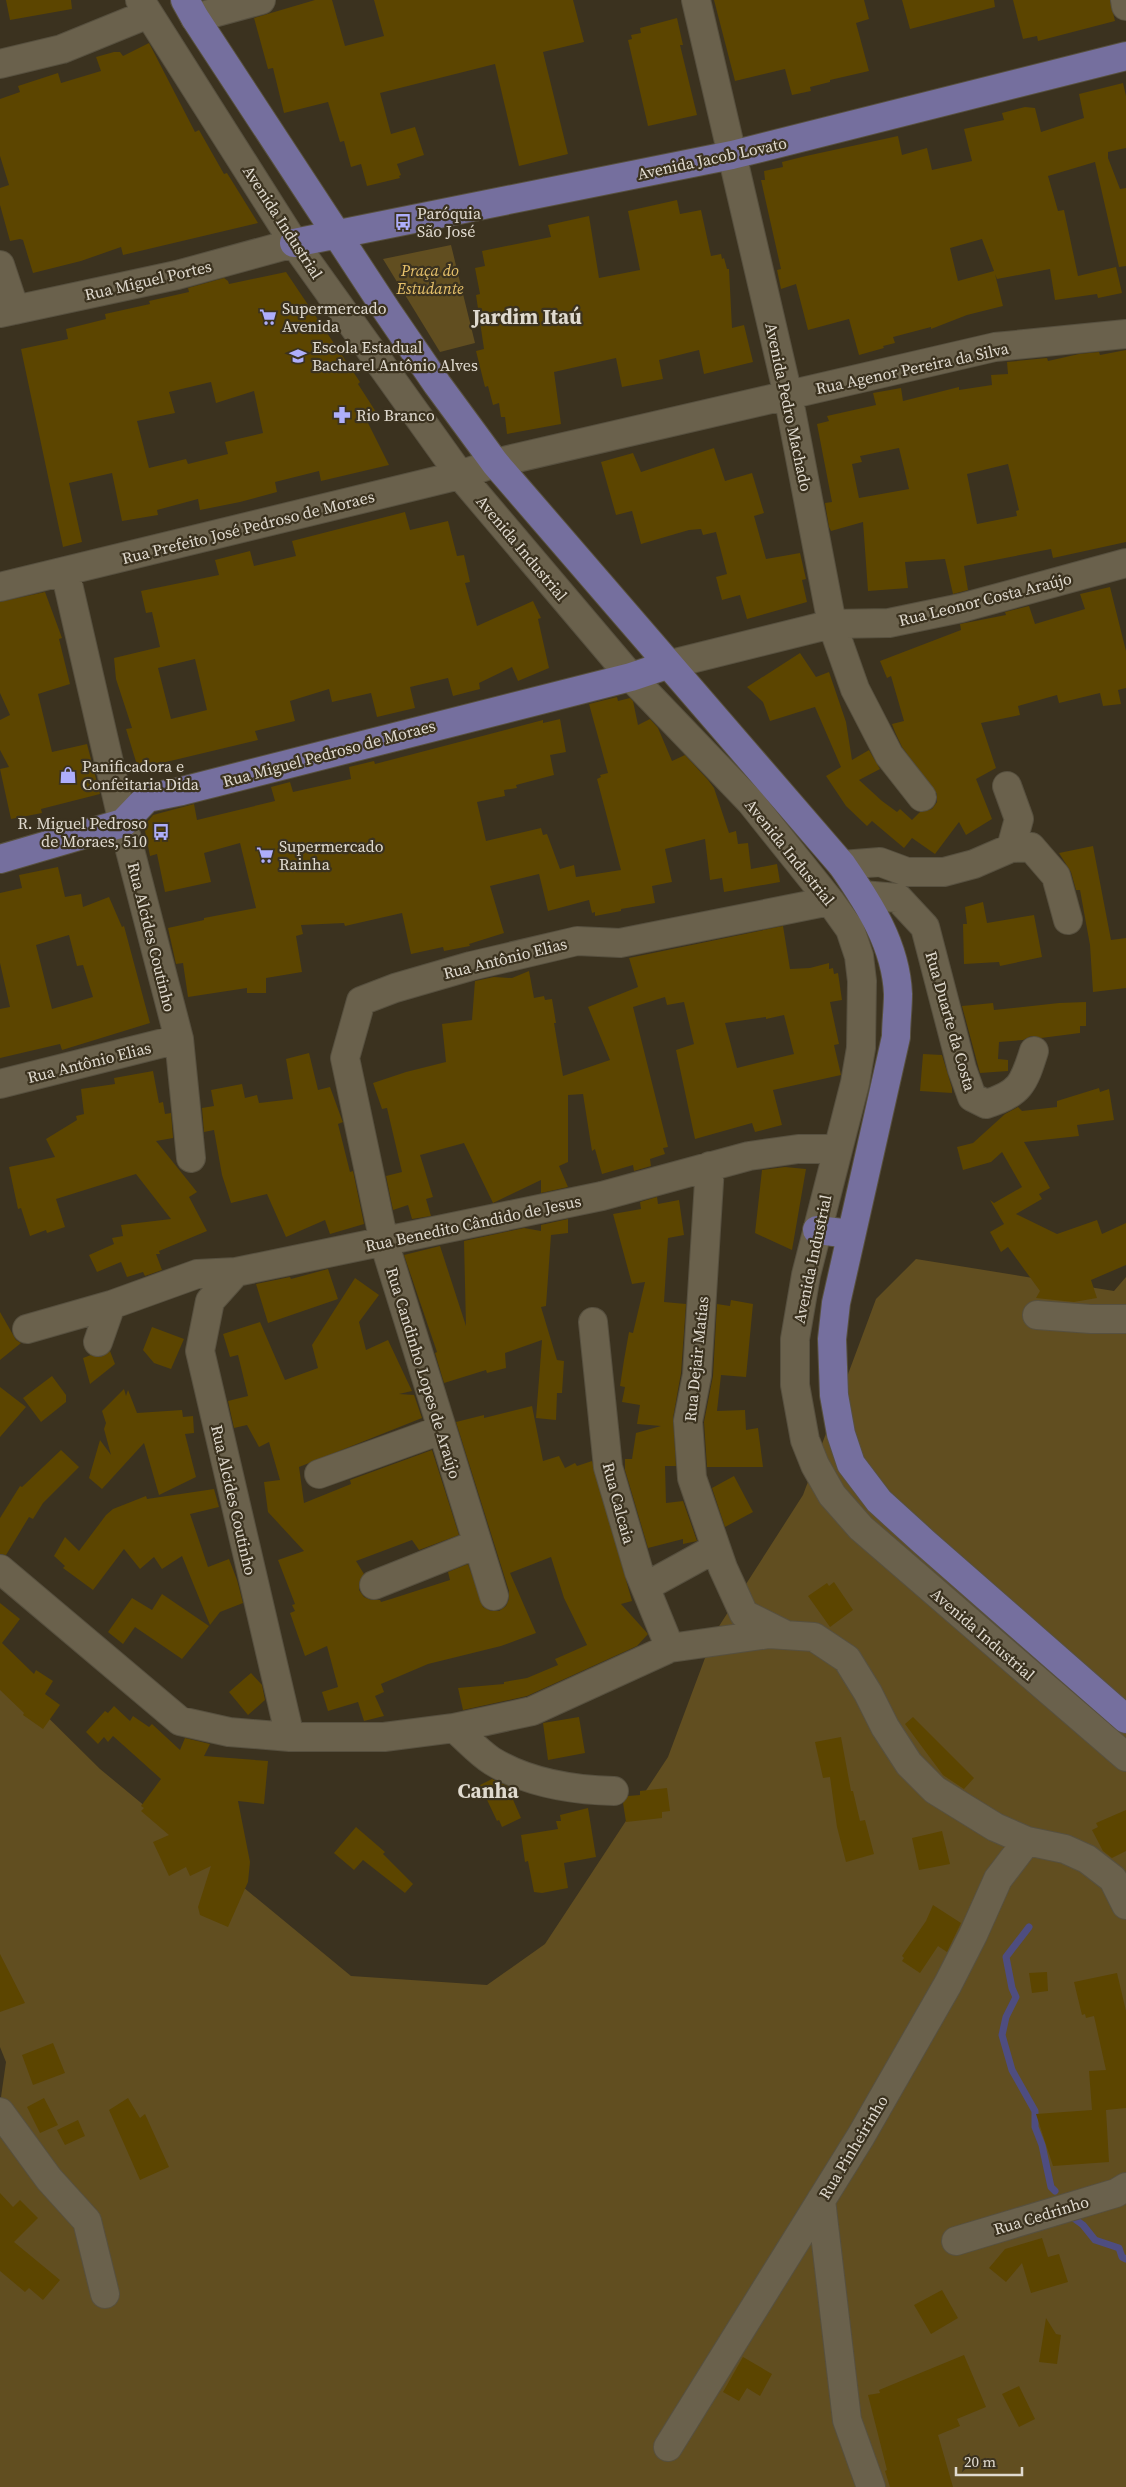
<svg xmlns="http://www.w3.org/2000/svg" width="1126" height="2487" viewBox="0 0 1126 2487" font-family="'Source Serif 4',serif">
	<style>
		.green { fill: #614e20 }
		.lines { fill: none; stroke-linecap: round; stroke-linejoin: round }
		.stream { stroke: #4e4d80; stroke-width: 7 }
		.building { fill: #5c4500; fill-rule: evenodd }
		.minor-casing { stroke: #57503f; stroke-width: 30 }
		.major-casing { stroke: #57503f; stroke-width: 30 }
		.minor { stroke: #6a614c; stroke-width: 28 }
		.major { stroke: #756f9e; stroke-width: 28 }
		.labels { text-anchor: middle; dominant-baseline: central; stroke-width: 4.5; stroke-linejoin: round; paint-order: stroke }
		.street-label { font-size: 16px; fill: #e0dacf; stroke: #3b321f }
		.poi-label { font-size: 16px; fill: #e0dacf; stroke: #3b321f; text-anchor: start }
		.park-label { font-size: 16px; font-style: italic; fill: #e8c36c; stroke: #3b321f }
		.district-label { font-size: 21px; font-weight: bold; fill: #e0dacf; stroke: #3b321f }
	</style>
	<rect width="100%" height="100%" fill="#3b321f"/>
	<!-- green -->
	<path class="green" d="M451 245 475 343 440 352 383 259Z
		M916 1259 1114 1291 1126 1277V2487H0V2104L6 2062 0 2047V1670L100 1769 351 1976 487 1985 545 1944 668 1757 714 1634 803 1495 876 1299Z"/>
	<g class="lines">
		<!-- stream -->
		<path class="stream" d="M1029 1927 1006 1957 1012 1988 1016 1997 1006 2017 1002 2035 1012 2070 1035 2111V2127L1042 2145 1051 2187 1055 2191
			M1072 2217 1083 2225 1095 2240 1119 2248 1122 2257 1126 2259"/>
	</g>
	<!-- building -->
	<path class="building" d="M6 0H71L72 9 10 20Z
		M315 0H332L345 46 384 36 374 0H573L584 42 543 52 568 154 519 166 495 64 380 93 391 134 415 127 424 155 397 164 401 175 399 176 400 178 367 186 361 164 351 167 344 141 340 142 328 102 284 113 273 68 268 69 254 18Z
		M714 0H864L869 19 856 23 869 71 830 80V82L810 87 811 91 792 95 785 69 735 81Z
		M902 0H994L995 7 910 29Z
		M1013 0H1110L1115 21 1038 41 1037 36 1023 39Z
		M677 18 683 45H680L697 115 648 126 628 40 632 39 631 35 641 33 640 28Z
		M149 43 195 132 199 130 224 174 227 173 258 223 123 255 121 247 81 261 33 273 23 240 20 239 10 241 0 205V188L9 185 0 156V99L20 92 18 86 58 73 61 83 101 71 96 57 114 52H120L123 56Z
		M1123 83 1126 96V148L1108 152V158L1120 189 1126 188V266L1119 267 1095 162 1048 176 1058 211 1064 210 1078 276 1116 267 1122 293 1098 298 1097 294 1055 300 1050 269 997 279 995 274 1003 306 967 315 931 329V327L893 337 895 343 883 346 884 348 859 355 849 319 808 330 796 284 781 289 777 270 781 269 761 180H765L764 171 783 167 782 162 806 156 898 136 902 155 927 148 932 170 972 161 964 129 1004 120 1002 113 1025 107 1035 108 1041 132 1084 118 1079 94ZM982 239 994 271 958 281 950 248Z
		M677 200 680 214 701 210 711 256 721 254 722 259 724 258 727 269H729L732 328 744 325 753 362 704 374 699 350 659 360 663 379 622 387 616 358 554 372 561 424 507 434 505 417H501L499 403 493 405 488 386 485 387 476 351 484 349 476 295 480 294 475 268 485 266 482 251 551 237 548 225 589 216 599 278 640 270 628 211Z
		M286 272 360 382 358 384 376 412 366 419 389 465 321 481 319 471 275 482 277 492 240 502 200 510 198 499 157 510 158 515 122 521 112 473 69 483 82 542 63 547 21 349 68 339 66 329 106 319 105 314 150 304 149 301 189 292 188 288 224 278 228 281 229 284ZM211 382 216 403 254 391 263 433 225 442 228 454 188 464 186 459 149 468 137 421 175 413 169 392Z
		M1126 350V542L1053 558 1051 549 964 566 968 590 953 594 945 559 905 562 908 588 868 591 863 522 831 531 829 527 825 503 832 502 817 424 829 421 827 416 876 405 873 393 901 388 903 401 959 387V390L992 385 991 375 1008 374 1007 362 1047 358 1048 361 1079 354 1099 352 1100 355ZM899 448 909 489 859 498 852 464 862 462 860 456ZM1008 464 1019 510 1016 511 1017 516 977 524 967 474Z
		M714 448 725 481 752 473 764 513 754 516 766 559 800 553 806 579 802 580 807 602 747 619 740 595 722 600 716 577 727 574 716 532 703 535 701 529 689 530 641 544 632 511 616 515 601 462 633 453 641 472Z
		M405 512 410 530 448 521 457 556 464 555 470 582 465 583 477 626 533 601 541 618 538 619 549 668 518 681 512 667 479 683 480 689 453 696 448 678 410 687 415 708 377 717 371 693 332 702 329 689 290 701 295 721 255 731 258 740 141 768 140 764 137 765 126 729 132 728 116 679 114 658 160 647 152 612 146 613 141 591 219 575 215 560 250 551 254 566 296 556 292 541ZM195 659 207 710 171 719 158 668Z
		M1110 587 1126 651V688L1118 690 1121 704 1103 706 1100 693 1059 703 1057 695 1018 706 1020 715 981 723 996 768 976 779 992 819 966 835 959 822 935 854 912 838 904 848 872 821 867 826 846 806 826 776 841 767 815 707 770 721 763 702 747 687 800 653 816 677 829 672 846 722 852 760 869 750 880 769 859 780 882 801 897 812 900 809 912 820 920 812 932 809 937 802V794L902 747 895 732 892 724 904 721 891 676 887 678 880 661 961 630 960 624 1006 615 1005 612 1029 606 1035 624 1085 609 1080 594Z
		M45 592 62 638 59 639 70 684 38 694 52 752 87 744 100 794 41 809 42 813 11 819 0 769 9 767 0 750V720L10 715 0 693V602Z
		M617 697 618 701 630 698 633 701 638 725 650 719 658 728 672 761 685 755 708 780 714 788 729 833 736 831 738 844 748 843 751 869 777 864 780 882 724 892 722 878 710 880 705 839 665 849 672 882 652 886 655 903 621 909V911L595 916V912L592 913 589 900 548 911 539 874 490 886 504 933 469 944 470 946 444 951 443 947 411 954 402 913 345 926 344 923 301 925 303 934 296 936 302 972 266 978V993H247V988L188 997 183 963 176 964 168 928 204 920V918L256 908 240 843 204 853 211 882 165 892 157 854 150 856 144 826 153 815 194 804 197 820 275 801 271 787 290 782 293 792 351 779 349 767 374 761 375 764 543 720V723L560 719 566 752 550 755 554 775 516 785 517 788 504 790 505 796 477 802 486 841 541 828 543 835 547 834 560 869 574 865 576 877 621 870 597 779 601 777 600 775 608 773 589 704Z
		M1093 846 1111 940 1126 938V988L1093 992 1090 945 1080 890H1076L1071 872 1059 853Z
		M58 867 65 897 81 894 83 907 109 897 122 927 124 926 150 1023 62 1050 60 1044 0 1058V1009L10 1007 0 963V893L22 888 19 875ZM69 935 77 966 83 965 93 997 52 1009 36 945Z
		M983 902 987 923 1034 915 1042 957 1000 966 999 962 964 964 963 924H967L965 907Z
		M783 926 790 969 810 968 829 963V969L833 968 834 974 838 973 842 1000 830 1002 839 1044 834 1045 841 1075 773 1090 782 1125 755 1132 752 1123 695 1139 676 1050 694 1044 684 1002 667 1005 665 997 633 1007 668 1147 663 1148 665 1154 650 1159 651 1166 634 1171 633 1165 602 1174 595 1149 592 1151 583 1094 568 1095V1162L559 1166 568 1187 541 1193V1180L493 1203 464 1143 420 1155 433 1197 426 1199 431 1216 412 1219 408 1205 393 1210 386 1176 402 1172 387 1108 382 1109 373 1083 406 1072 446 1062 442 1024 472 1020 475 981 494 977 512 978 529 971 534 998 544 996 545 1000 552 999 556 1023H554L563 1076 610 1060 588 1007 638 987 629 958ZM784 1015 794 1054 737 1068 725 1023 766 1017V1019Z
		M1086 1002V1026H1080V1033L1041 1038 1031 1036 1023 1040 999 1042 998 1059 1008 1060V1071L980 1073 962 1006 993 1003 994 1010 1059 1003Z
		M309 1053 318 1090 330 1087 342 1120 343 1122 338 1124 350 1172 353 1171 364 1224 330 1234 325 1220 286 1237 267 1194 231 1203 222 1175 214 1130 204 1132 202 1108 214 1106 211 1090 242 1084 245 1098 257 1095 259 1103 293 1099 286 1059Z
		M923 1054 942 1055 952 1088V1093L920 1091Z
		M153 1071 159 1103 163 1102 165 1114 171 1113 173 1138 156 1141 197 1192 189 1197 207 1231 159 1251 160 1254H156L162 1270 145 1276 143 1272 127 1277 121 1262 97 1272 89 1255 114 1244 112 1238 123 1236 121 1225 171 1219 136 1174 56 1199 65 1227 47 1233 46 1230 30 1236 21 1208 18 1209 9 1167 55 1157 46 1139 77 1120 76 1116 84 1114 81 1089 115 1084 114 1078Z
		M1099 1088 1100 1092 1109 1089 1114 1120 1077 1125 1079 1136 1024 1142 1050 1188 1039 1194 1042 1199 1016 1214 1057 1234 1097 1220 1102 1234 1126 1223V1265L1091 1280 1097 1298 1074 1302 1036 1298 1040 1291 1008 1247 1001 1252 990 1232 1004 1224 990 1200 994 1203 1022 1187 1002 1152 991 1162 963 1170 957 1147 973 1143 1005 1114 1018 1107 1022 1111 1057 1107V1101Z
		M785 1167 806 1169 792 1250 755 1233 762 1170Z
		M657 1197 658 1204 679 1200 684 1235 668 1238 664 1302 686 1304 681 1373 673 1418 676 1466H665L666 1503 683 1501 697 1541 683 1544V1539L648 1548 625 1470V1459H632L636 1433 661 1426 637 1424 640 1405 622 1402 625 1387 620 1386 624 1360 629 1332 633 1333 645 1282 632 1284 613 1214 641 1209 640 1202Z
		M568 1219V1233L551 1235 546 1306 541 1307 557 1360 564 1361 562 1393H557L556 1420 536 1418 542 1340 505 1353 506 1368 487 1373 486 1370 444 1383 435 1353 437 1352 404 1255 440 1246 466 1326 464 1241 524 1228 541 1231V1225Z
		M328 1269 338 1299 268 1323 256 1284 290 1277 291 1279Z
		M355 1278 379 1295 359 1322 366 1350 388 1340 412 1391 399 1394 414 1395 422 1418 299 1467 304 1503 351 1484 350 1480 432 1450 459 1535 419 1550 412 1540 356 1561 364 1574 359 1583V1590L364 1597 371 1600H380L381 1602 391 1599 450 1580 448 1572 468 1564 483 1607 491 1611H499L506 1606 509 1599V1591L456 1422 484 1415V1418L532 1406 543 1461 559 1456 565 1468 575 1463 577 1466 592 1461 632 1601 621 1604 648 1634 637 1646 527 1696 463 1710 458 1688 504 1684V1682L527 1678 558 1665 555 1659 587 1645 564 1598 551 1557 510 1573 536 1633 501 1646 428 1664 381 1684 384 1692 375 1696 384 1716 364 1721 358 1702 328 1711 322 1692 338 1687 327 1646 305 1656 290 1613 295 1611 292 1605 295 1604 278 1560 304 1551 268 1512 264 1482 280 1480 269 1442 259 1447 247 1425 234 1428 228 1401 248 1396 238 1355 230 1357 223 1334 260 1322 285 1380 318 1368 312 1345Z
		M731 1300 753 1304 746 1377 721 1375 717 1411 745 1410 746 1430 758 1428 763 1467H707L704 1422 713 1376 717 1304 730 1306Z
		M0 1312 16 1340 21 1343 0 1360Z
		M152 1327 184 1339 171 1369 154 1363 143 1350Z
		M110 1351 115 1364 90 1384 83 1358 91 1355 101 1357Z
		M52 1376 66 1395V1402L41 1422 23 1398Z
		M0 1387 26 1407 0 1437Z
		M124 1389 126 1396 128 1390 137 1413 182 1410 183 1417 193 1416 194 1433 185 1434 196 1477 159 1495 144 1443 102 1489 89 1478 100 1440 111 1455 104 1429 106 1423 102 1411Z
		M61 1450 79 1467 43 1503 33 1519 29 1517 6 1555 0 1554V1518L20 1486 22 1487Z
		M734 1476 753 1512 725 1527 712 1488Z
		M214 1489 219 1507 190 1514 208 1567 229 1559 237 1580 243 1603 220 1612 210 1625 182 1556 162 1569 154 1557 140 1569 124 1549 93 1590 63 1568 65 1566 54 1556 65 1537 79 1551 106 1515 113 1509 146 1496 147 1499Z
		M834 1582 853 1610 830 1627 808 1596 827 1583 829 1586Z
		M162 1594 209 1626 182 1659 135 1627 123 1644 108 1632 132 1598 152 1610Z
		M0 1603 20 1619 2 1643 34 1674 36 1670 53 1681 45 1694 60 1705 43 1729 23 1715 24 1713 0 1690Z
		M251 1673 262 1685 265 1700 248 1715 229 1692Z
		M114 1706 130 1721 133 1716 149 1727 152 1724 180 1750 185 1738 210 1744 204 1756 268 1761 264 1804 238 1801 250 1862 248 1882 228 1927 200 1915 198 1907 211 1866 190 1876 186 1867 169 1876 153 1842 169 1835 141 1811 144 1808 141 1806 161 1779 113 1736 108 1742 104 1737 98 1744 86 1732 105 1711 108 1713Z
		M579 1717 585 1753 548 1760 543 1723Z
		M913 1717 974 1778 964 1789 943 1775 905 1724Z
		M841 1737 851 1791H853L860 1821 865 1820 874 1854 846 1862 837 1827 830 1777 823 1778 815 1742Z
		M492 1779 507 1786 521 1818 502 1827 499 1820 497 1821 480 1785Z
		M667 1788 670 1811 662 1812V1818L626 1822 623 1803 628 1796 640 1795V1791Z
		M588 1808 596 1857 564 1863 568 1888 542 1893 534 1892 528 1861 525 1862 521 1835 558 1829 556 1821H561L560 1815Z
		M1126 1810V1851L1112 1858 1103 1851 1092 1830 1098 1827 1096 1823Z
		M356 1827 385 1852 383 1854 413 1884 405 1893 363 1860 354 1870 334 1853Z
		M942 1831 950 1864 919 1870 912 1838Z
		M933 1905 961 1923 947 1952 938 1946 920 1973 902 1961 904 1958 902 1956 926 1921Z
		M0 1954 25 2003 0 2012Z
		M1047 1972 1048 1991 1032 1993 1029 1973Z
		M1117 1973 1126 2011V2108L1106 2110 1109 2162 1053 2166 1036 2114 1092 2110 1089 2071 1106 2070 1094 2016 1086 2018 1085 2014 1082 2015 1074 1982Z
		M53 2043 65 2073 33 2085 22 2055Z
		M44 2098 58 2125 40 2133 27 2107Z
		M128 2098 140 2118 145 2114 169 2167 140 2180 109 2110Z
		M78 2120 85 2136 65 2145 57 2130Z
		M0 2193 13 2207 20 2200 38 2218 14 2242 60 2280 43 2300 29 2288 25 2292 0 2271Z
		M1042 2238 1048 2257 1059 2254 1068 2282 1031 2293 1022 2263 1006 2282 989 2268 1005 2249Z
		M942 2290 958 2318 931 2334 914 2305Z
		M1046 2318 1056 2334 1061 2335 1057 2364 1039 2362Z
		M964 2355 986 2407 957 2419 960 2426 938 2435 953 2487H890L885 2471 887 2470 868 2395 880 2393 879 2390Z
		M743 2357 772 2374 760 2396 747 2388 739 2401 723 2392Z
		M1019 2386 1035 2419 1019 2427 1002 2394Z"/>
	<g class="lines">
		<!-- minor casing -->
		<g class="minor-casing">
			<path id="minor" d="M140 0 294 243 460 475 631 677 750 801 830 901 850 929 859 956 862 981 861 1048 855 1083 806 1275 795 1339V1385L805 1440 815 1465 832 1495 861 1528 1126 1757
				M696 0 788 395 832 624 855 689 889 755 922 797
				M1125 0 1126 6
				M195 18 261 0
				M0 64 62 49 148 14
				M0 265 15 310
				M0 313 177 275 294 243
				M65 571 123 823 179 1039 191 1158
				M0 587 460 475 495 463 995 347 1126 334
				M667 665 832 624 889 623 961 608 1126 563
				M1007 786 1019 819 1011 848
				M842 865 880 862 907 872H944L974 864 1011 848 1031 847 1056 876 1068 920
				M862 895 898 898 925 927 962 1069 972 1097 986 1104C1020 1094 1024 1083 1034 1051
				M0 1084 179 1039
				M710 1166 697 1375 688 1421 692 1478 723 1568 744 1614 784 1634
				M236 1272 210 1301 200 1351 290 1737
				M1037 1315 1091 1319H1126
				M593 1322 608 1467 639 1572 670 1648
				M27 1329 111 1305
				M98 1342 111 1305 197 1274 236 1272 602 1196 749 1156 798 1149H837
				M319 1474 441 1430
				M0 1569 180 1721 229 1732 290 1737H384L454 1728 532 1711 670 1648 769 1634 814 1637 847 1659 868 1693 885 1727 909 1764 935 1790 995 1827 1027 1841 1065 1849 1087 1859 1113 1879 1126 1905
				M374 1585 477 1544
				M645 1587 716 1548
				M494 1596 384 1242 345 1058 361 1001 395 988 471 966 577 941 620 943 830 901
				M454 1728C466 1738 478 1752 492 1761 528 1783 573 1790 614 1791
				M0 2112 49 2179 87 2221 105 2294
				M821 2200 847 2420 871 2487
				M956 2241 1116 2193 1126 2187
				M668 2447 861 2136 948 1984 973 1935 998 1879 1027 1841"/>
		</g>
		<!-- major casing -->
		<g class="major-casing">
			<path id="major" d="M185 0 195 18 387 311 437 384 495 463 842 865C869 904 896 945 898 994 898 1008 896 1023 896 1037L836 1303 832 1339 834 1395 841 1434 851 1464 879 1501 924 1542 1126 1719
				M294 243 732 155 1126 56
				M0 859 123 823 147 798 182 791 631 677 667 665
				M817 1230 851 1234"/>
		</g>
		<!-- minor -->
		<use href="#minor" class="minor"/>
		<!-- major -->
		<use href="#major" class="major"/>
	</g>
	<!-- icons -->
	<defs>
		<g id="bus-bare" transform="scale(1.35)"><path d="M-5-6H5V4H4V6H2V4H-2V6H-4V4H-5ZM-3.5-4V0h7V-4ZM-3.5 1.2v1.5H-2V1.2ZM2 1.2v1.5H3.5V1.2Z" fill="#aeaefb" stroke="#3b321f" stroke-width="2.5" paint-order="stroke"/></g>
		<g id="supermarket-bare" transform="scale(1.35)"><path d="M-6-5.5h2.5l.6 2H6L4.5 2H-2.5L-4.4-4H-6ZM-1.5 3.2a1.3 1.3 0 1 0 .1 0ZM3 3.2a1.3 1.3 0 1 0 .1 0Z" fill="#aeaefb" stroke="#3b321f" stroke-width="2.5" paint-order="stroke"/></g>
		<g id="school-bare" transform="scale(1.35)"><path d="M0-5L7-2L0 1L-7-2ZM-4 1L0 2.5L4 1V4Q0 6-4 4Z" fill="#aeaefb" stroke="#3b321f" stroke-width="2.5" paint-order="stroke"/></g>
		<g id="pharmacy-bare" transform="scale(1.35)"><path d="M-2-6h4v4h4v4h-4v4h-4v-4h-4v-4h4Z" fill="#aeaefb" stroke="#3b321f" stroke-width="2.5" paint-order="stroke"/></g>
		<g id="shop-bare" transform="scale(1.35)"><path d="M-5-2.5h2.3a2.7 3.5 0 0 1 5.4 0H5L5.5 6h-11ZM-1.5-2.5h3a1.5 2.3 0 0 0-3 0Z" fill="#aeaefb" stroke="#3b321f" stroke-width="2.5" paint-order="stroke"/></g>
	</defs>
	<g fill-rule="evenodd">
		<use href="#bus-bare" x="403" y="222"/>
		<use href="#supermarket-bare" x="268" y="317"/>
		<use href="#school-bare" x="298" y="356"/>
		<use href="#pharmacy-bare" x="342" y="415"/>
		<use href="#shop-bare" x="68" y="775"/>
		<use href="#bus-bare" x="161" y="832"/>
		<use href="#supermarket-bare" x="265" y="855"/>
	</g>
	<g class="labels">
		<!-- street labels -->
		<g class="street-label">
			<text transform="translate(712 158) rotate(-12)">Avenida Jacob Lovato</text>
			<text transform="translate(283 222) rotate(57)">Avenida Industrial</text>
			<text transform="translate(148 280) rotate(-13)">Rua Miguel Portes</text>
			<text transform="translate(912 368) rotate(-12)">Rua Agenor Pereira da Silva</text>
			<text transform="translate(789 407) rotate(78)">Avenida Pedro Machado</text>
			<text transform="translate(248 527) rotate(-14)">Rua Prefeito José Pedroso de Moraes</text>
			<text transform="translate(522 548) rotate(50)">Avenida Industrial</text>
			<text transform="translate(985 599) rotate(-14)">Rua Leonor Costa Araújo</text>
			<text transform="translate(329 753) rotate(-15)">Rua Miguel Pedroso de Moraes</text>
			<text transform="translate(790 852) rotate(51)">Avenida Industrial</text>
			<text transform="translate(152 937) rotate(76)">Rua Alcides Coutinho</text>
			<text transform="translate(505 958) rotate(-14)">Rua Antônio Elias</text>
			<text transform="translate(951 1021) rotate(74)">Rua Duarte da Costa</text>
			<text transform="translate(89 1062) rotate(-14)">Rua Antônio Elias</text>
			<text transform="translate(473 1223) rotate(-12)">Rua Benedito Cândido de Jesus</text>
			<text transform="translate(812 1259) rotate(-78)">Avenida Industrial</text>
			<text transform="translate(696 1359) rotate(-84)">Rua Dejair Matias</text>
			<text transform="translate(424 1373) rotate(73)">Rua Candinho Lopes de Araújo</text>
			<text transform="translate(234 1500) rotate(77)">Rua Alcides Coutinho</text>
			<text transform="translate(619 1503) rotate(75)">Rua Calcaia</text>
			<text transform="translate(983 1634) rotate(41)">Avenida Industrial</text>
			<text transform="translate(853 2147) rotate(-59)">Rua Pinheirinho</text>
			<text transform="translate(1041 2215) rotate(-17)">Rua Cedrinho</text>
		</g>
		<!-- poi labels -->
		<g class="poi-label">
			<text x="417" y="213">Paróquia<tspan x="417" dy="18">São José</tspan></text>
			<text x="282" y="308">Supermercado<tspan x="282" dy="18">Avenida</tspan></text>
			<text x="312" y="347">Escola Estadual<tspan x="312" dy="18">Bacharel Antônio Alves</tspan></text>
			<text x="356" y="415">Rio Branco</text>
			<text x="82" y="766">Panificadora e<tspan x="82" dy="18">Confeitaria Dida</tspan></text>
			<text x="147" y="823" text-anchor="end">R. Miguel Pedroso<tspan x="147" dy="18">de Moraes, 510</tspan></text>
			<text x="279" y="846">Supermercado<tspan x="279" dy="18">Rainha</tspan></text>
		</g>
		<!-- park labels -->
		<g class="park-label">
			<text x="430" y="270">Praça do<tspan x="430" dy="18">Estudante</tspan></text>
		</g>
		<!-- district labels -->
		<g class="district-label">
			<text x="527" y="316">Jardim Itaú</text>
			<text x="488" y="1790">Canha</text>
		</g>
	</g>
	<!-- scale -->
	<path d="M956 2467v8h66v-8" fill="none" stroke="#e0dacf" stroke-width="2.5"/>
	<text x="964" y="2467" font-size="15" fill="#e0dacf" stroke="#3b321f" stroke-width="4" paint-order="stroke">20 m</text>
</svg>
